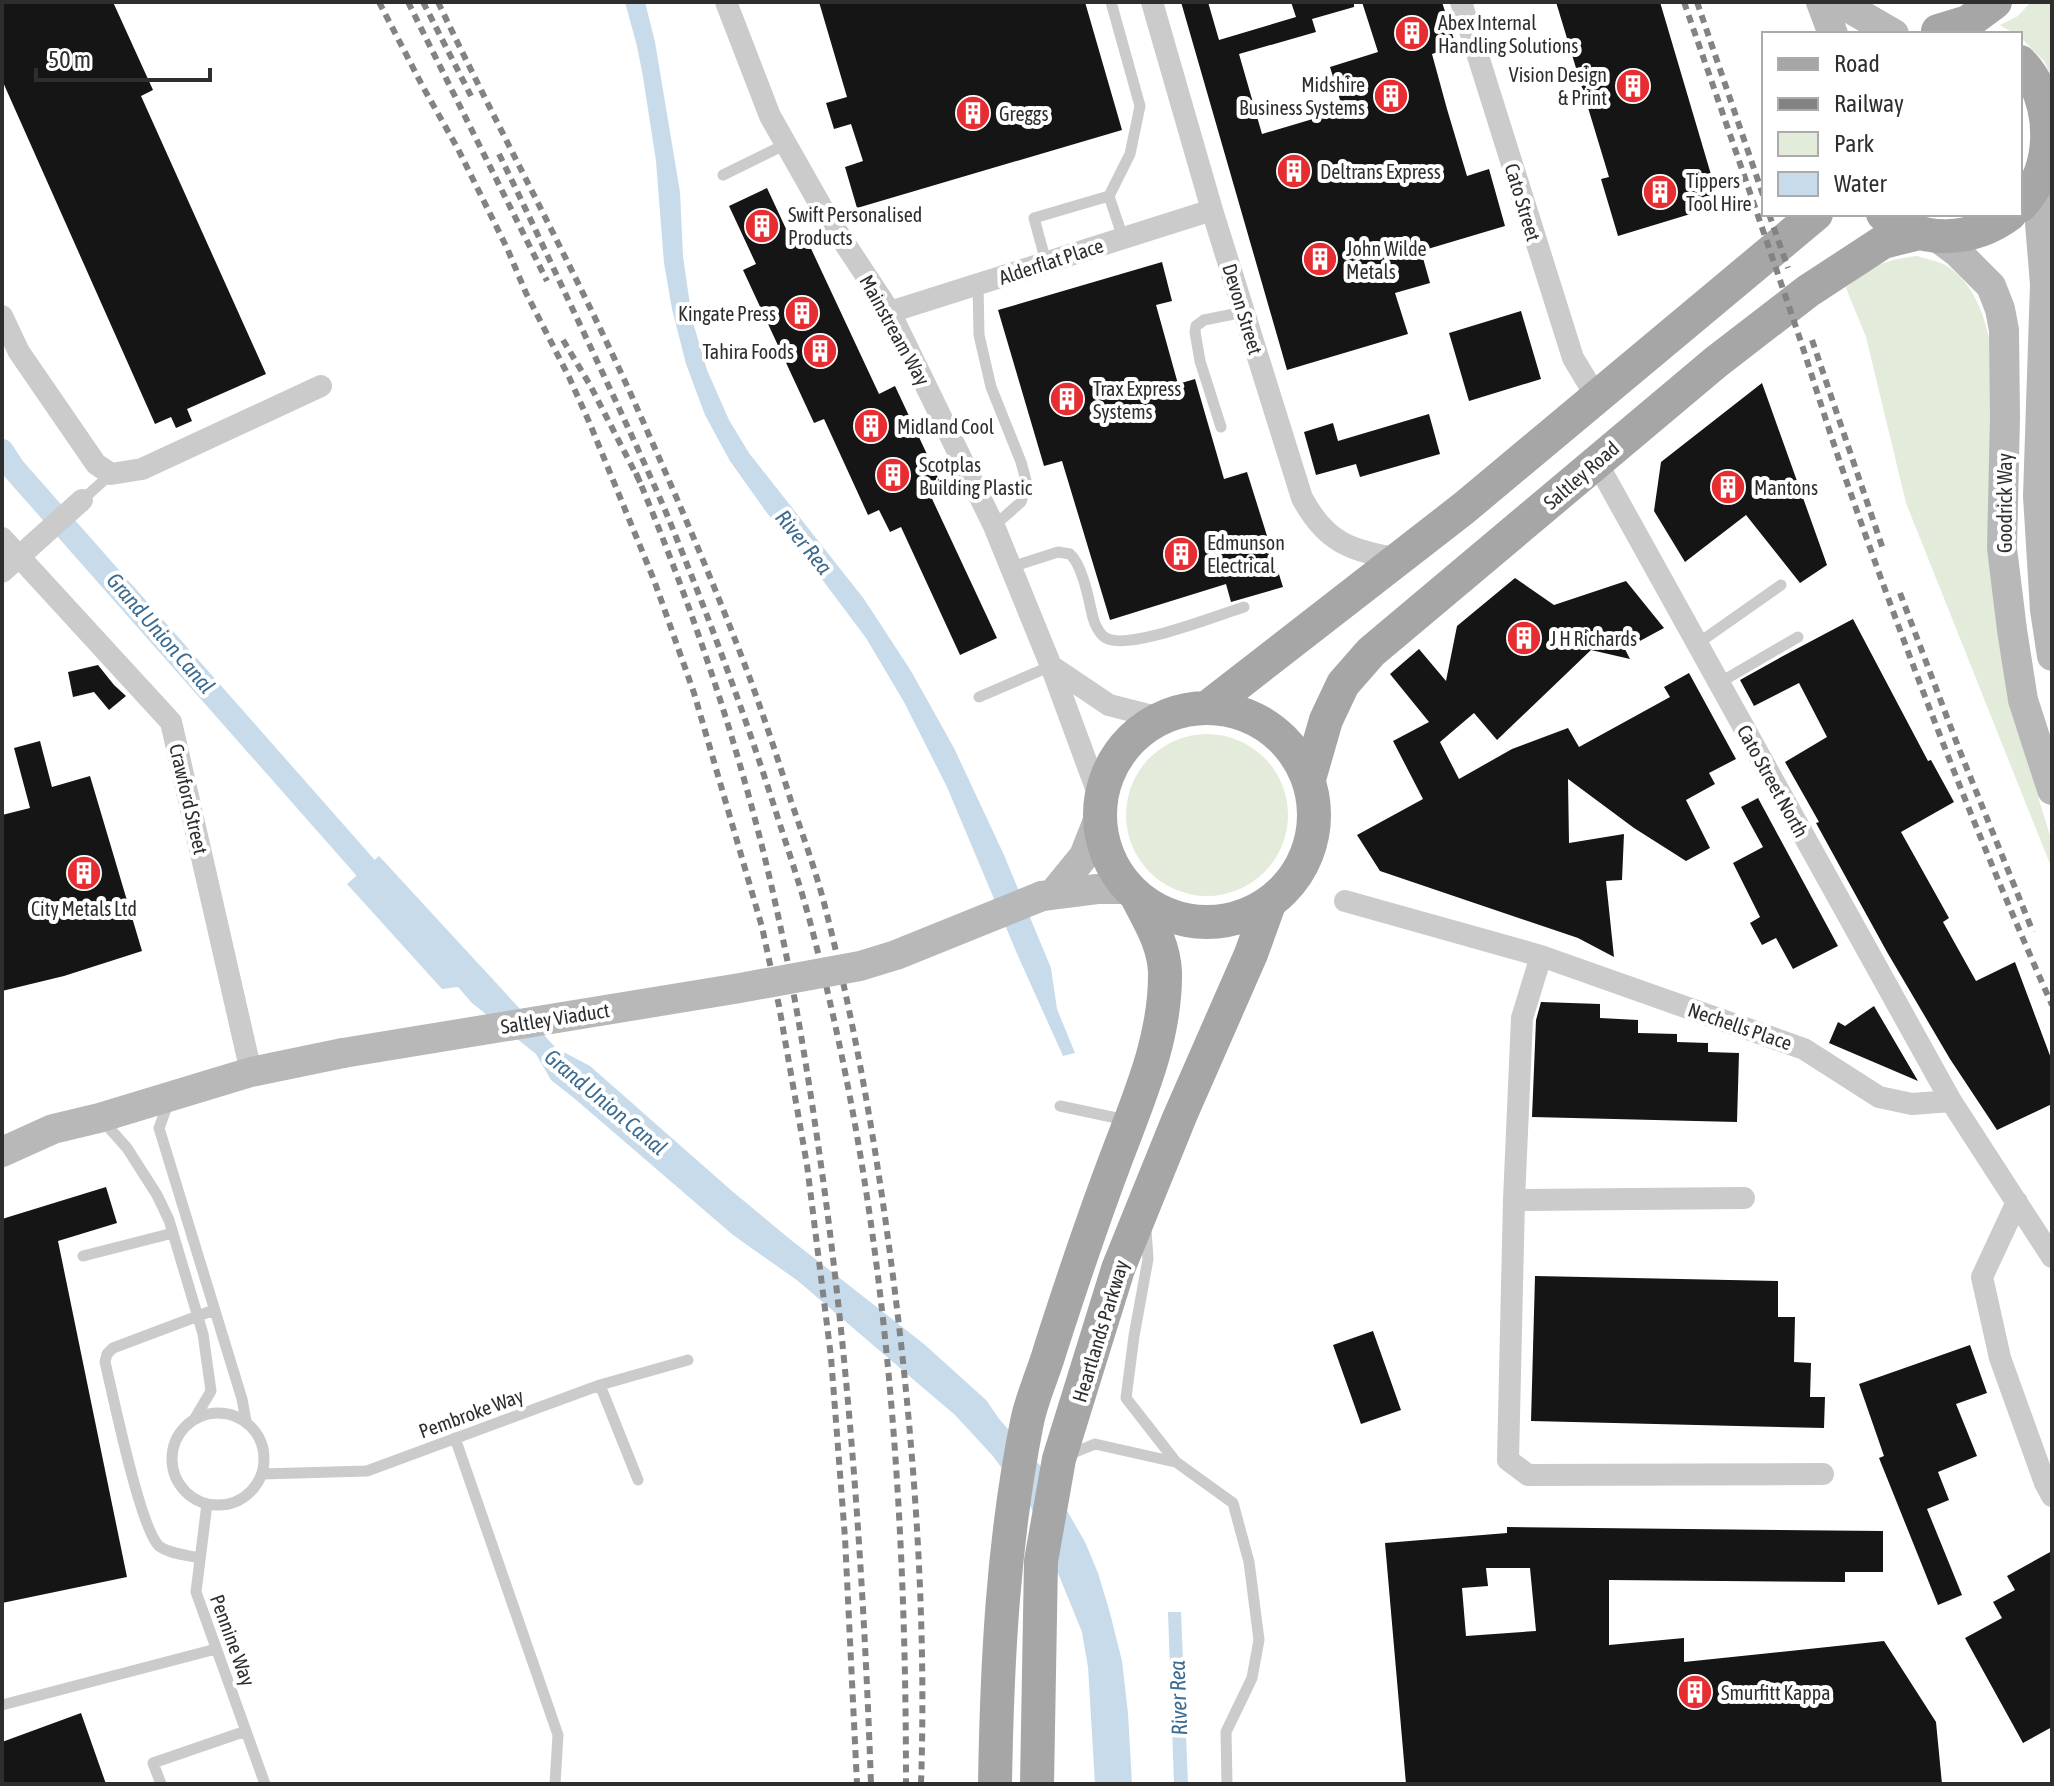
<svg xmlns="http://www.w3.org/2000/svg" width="2054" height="1786" viewBox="0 0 2054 1786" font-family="'Asap Condensed',sans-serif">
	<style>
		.green { fill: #e3ebdb }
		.water { fill: #c7dbeb }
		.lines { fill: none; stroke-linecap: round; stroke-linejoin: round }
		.canal { stroke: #c7dbeb; stroke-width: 24 }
		.building { fill: #151515; fill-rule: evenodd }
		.service { stroke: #cbcbcb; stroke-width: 11 }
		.minor { stroke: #cbcbcb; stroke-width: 22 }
		.secondary { stroke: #b8b8b8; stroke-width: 30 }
		.primary { stroke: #a6a6a6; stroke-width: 34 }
		.rail { stroke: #838383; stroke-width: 6; stroke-dasharray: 8 6; stroke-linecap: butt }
		.secondary-bridge { stroke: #b8b8b8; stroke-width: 30 }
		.labels { text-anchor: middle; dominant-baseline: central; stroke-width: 8; stroke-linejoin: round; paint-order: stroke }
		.poi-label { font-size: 20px; fill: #2e2e2e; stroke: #fff; text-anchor: start }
		.street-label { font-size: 20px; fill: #2e2e2e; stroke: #fff }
		.water-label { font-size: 22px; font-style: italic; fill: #3b6b90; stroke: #fff }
	</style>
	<rect width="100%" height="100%" fill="#fff"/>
	<!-- green -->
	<path class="green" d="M2031 2H2052V78L2044 61 2020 37V34H2015L2000 25 2018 16Z
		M1917 256C1926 259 1939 261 1947 266 1975 285 1985 316 1991 348L2007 696 2052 842V869L1906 503 1866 337 1846 288C1865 267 1889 259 1917 256Z
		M1126 815a81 81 0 1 1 162 0a81 81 0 1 1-162 0Z"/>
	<!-- water -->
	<path class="water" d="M625 2H645L655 42 680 192 683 256 692 319 707 370 729 420 749 453 864 599 911 671 954 748 1004 855 1051 968 1057 1009 1075 1053 1063 1056 1018 956 947 787 904 702 866 638 821 578 767 513 730 461 705 415 686 364 672 309 664 263 656 161 643 77 637 46Z
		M379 856 556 1048 590 1066 732 1191 791 1240 924 1344 986 1400 1000 1420 1043 1469 1085 1542 1098 1573 1110 1613 1122 1661 1128 1713 1132 1784H1095L1088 1667 1082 1632 1031 1507 992 1455 955 1415 798 1281 733 1235 575 1099 551 1080 536 1054 472 1003 458 987 442 989 347 884Z
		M1168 1612H1181L1188 1784H1174Z"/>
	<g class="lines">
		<!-- canal -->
		<path class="canal" d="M2 451 13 468 387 892"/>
	</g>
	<!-- building -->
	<path class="building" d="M2 2H113L153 90 141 96 266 374 187 409 192 421 176 428 171 417 155 424 2 80Z
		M819 2H1085L1122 130 857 208 845 167 863 161 851 124 834 129 826 103 847 97Z
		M1181 2H1208L1219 40 1296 17 1291 2H1354V7L1312 19 1316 32 1239 54 1262 134 1343 110 1330 67 1378 52 1362 2H1442L1456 46 1432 54 1447 109 1467 176 1489 169 1505 226 1421 251 1430 283 1395 293 1408 334 1287 370Z
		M1556 2H1660L1720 205 1618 236 1601 179 1609 177Z
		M767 188 794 246 807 240 879 394 895 386 940 482 927 488 997 638 960 655 901 527 890 532 879 510 868 515 824 419 814 423 743 270 756 264 729 206Z
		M1162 262 1172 301 1156 305 1178 384 1195 379 1224 479 1247 472 1283 587 1231 602 1226 584 1110 620 1062 461 1044 466 998 310Z
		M1521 311 1541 379 1469 401 1449 333Z
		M1762 383 1827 565 1800 583 1746 515 1685 562 1654 511 1661 462Z
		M1429 414 1440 454 1360 477 1356 464 1316 475 1304 432 1333 423 1338 441Z
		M1515 578 1554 605 1626 581 1664 628 1625 649 1630 659 1591 650 1497 740 1474 713 1440 742 1459 779 1512 749 1568 728 1579 747 1670 697 1664 687 1689 673 1736 759 1709 773 1715 784 1686 800 1710 848 1686 861 1634 828 1568 779 1569 843 1624 834 1622 880 1606 881 1614 957 1578 938 1380 871 1357 835 1423 799 1393 741 1429 722 1390 674 1419 649 1446 681 1457 626Z
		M1853 619 1928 761 1931 760 1954 802 1901 832 1949 918 1943 922 1976 981 2015 962 2052 1061V1104L1997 1130 1950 1059 1887 952 1816 823 1819 822 1785 762 1827 737 1799 683 1754 706 1740 680 1783 656Z
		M98 665 114 685 126 696 109 710 94 692 73 697 68 672Z
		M40 741 52 787 90 776 142 951 64 976 2 991V815L30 808 14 748Z
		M1758 798 1838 946 1793 969 1776 938 1762 945 1750 923 1760 917 1733 863 1763 847 1741 807Z
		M1541 1002 1600 1004V1018L1638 1020V1033L1677 1034V1042L1708 1043V1052L1739 1053 1737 1122 1532 1117 1536 1020Z
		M1874 1006 1918 1081 1829 1043 1838 1022 1845 1026Z
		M106 1187 117 1223 58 1241 127 1577 2 1603V1219Z
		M1535 1276 1778 1281V1317H1795L1794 1362 1811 1363 1810 1397H1825L1824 1428 1531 1421Z
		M1373 1331 1401 1410 1361 1424 1333 1345Z
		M1970 1345 1987 1393 1956 1404 1977 1456 1938 1472 1949 1500 1927 1509 1962 1595 1938 1605 1879 1458 1884 1456 1859 1384Z
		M1507 1527 1883 1531V1572H1845V1582L1609 1580V1645L1684 1638V1662L1884 1641 1936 1722 1942 1784H1406L1385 1543 1507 1533ZM1486 1568H1530L1536 1631 1466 1636 1462 1588 1488 1586Z
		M2052 1551V1727L2023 1743 1965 1638 2002 1618 1993 1602 2015 1590 2007 1576Z
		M81 1713 106 1784H2V1742Z"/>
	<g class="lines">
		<!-- service -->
		<path class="service" d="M1111 2 1140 106 1130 154 1109 196 1123 238
			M723 175 786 144
			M1046 262 1034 218 1109 196
			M978 284 979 335 991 387 1021 462 1027 484 1021 502 994 526
			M1221 427 1200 361 1195 332 1196 326 1204 320 1244 312
			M82 500 111 474
			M1011 567 1058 552 1070 554C1083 566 1089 601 1093 618 1095 625 1100 635 1106 638 1128 651 1218 615 1244 607
			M1697 644 1781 585
			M1719 683 1798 637
			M979 697 1051 666
			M169 1101 159 1128 242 1399 246 1421
			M1060 1106 1126 1120
			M103 1121 127 1148 157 1195 169 1220 203 1334 211 1391 195 1418
			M1146 1230 1148 1259 1134 1336 1126 1398 1176 1462 1233 1503 1249 1562 1259 1640 1252 1678 1226 1732 1227 1784
			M83 1256 173 1233
			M600 1385 638 1480
			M172 1459a46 46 0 1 1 92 0a46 46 0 1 1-92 0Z
			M455 1438 558 1735 555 1784
			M1068 1455 1095 1444 1175 1462
			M262 1474 367 1471 600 1385 688 1360
			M207 1504 196 1592 265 1784
			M200 1558C188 1555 169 1554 159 1546 140 1528 113 1395 105 1362L107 1354 113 1348 214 1310
			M2 1705 216 1649
			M161 1784 153 1763 246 1731"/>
		<!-- minor -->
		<path class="minor" d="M726 2 770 116 826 215 890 312 994 526 1051 666 1100 799
			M1152 2 1212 210 1302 498C1326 543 1351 551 1400 559
			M1461 2 1573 358 1597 398
			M890 312 1212 210
			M2 316 19 352 96 464 111 474 142 469 321 386
			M1596 461 1951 1101
			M2 538 171 722 251 1072
			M2 572 82 500
			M1051 666 1109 705 1160 718
			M1345 901 1541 956 1804 1049 1879 1097 1912 1104 1951 1101 2052 1257
			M1541 956 1522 1018 1514 1200 1508 1460 1528 1475 1823 1474
			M1514 1200 1744 1198
			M2017 1202 1982 1277 2000 1358 2045 1483 2052 1496"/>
		<!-- secondary -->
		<path class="secondary" d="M1821 2 1833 34
			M1839 2 1894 34
			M2040 178V223L2045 284 2038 496 2045 610 2052 656
			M1937 237 1957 252 1991 286 2000 309 2004 330 2005 417 2002 548 2012 630 2023 700 2052 790
			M1053 894 1084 856 1099 818
			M1042 896 1097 889H1127
			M2 1152 53 1129 99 1118 251 1072 343 1053"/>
		<!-- primary -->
		<path class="primary" d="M1938 31 1968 22 1995 2
			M2020 62C2027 68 2031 75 2035 82 2054 121 2052 173 2020 206
			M1883 214C1920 245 1973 242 2010 214
			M1208 707 1464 508 1816 214
			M1100 815a107 107 0 1 1 214 0a107 107 0 1 1-214 0Z
			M1309 779 1326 720 1343 684 1371 652 1716 362 1808 291 1883 242 1919 233
			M995 1784C997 1662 1003 1542 1027 1422 1032 1397 1044 1372 1051 1347 1071 1285 1091 1225 1114 1164 1137 1102 1166 1040 1165 972 1164 945 1150 922 1138 899
			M1037 1784 1041 1561 1059 1459 1118 1269 1180 1116 1251 954 1269 904"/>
		<!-- rail -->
		<path class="rail" d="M379 2 423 87 458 149 507 248 526 293 569 377 590 424 654 580 694 693 762 927 779 1006 807 1165 831 1357 845 1538 857 1784
			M408 2 547 281
			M423 2 471 96
			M438 2C500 132 569 259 629 390 671 484 713 580 749 676 764 717 778 759 791 801 802 833 814 866 823 899 861 1045 884 1194 901 1343 917 1489 926 1637 921 1784
			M1684 2C1723 114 1762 227 1800 339 1815 385 1829 431 1845 477 1907 655 1975 832 2052 1005
			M1697 2 1764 198
			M499 154C528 213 555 272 583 331 611 391 639 450 665 510 705 607 742 706 774 806 788 850 803 893 814 937 886 1213 906 1500 906 1784
			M1769 214 1788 268
			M563 340 590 385 641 484
			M1812 340 1884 552
			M636 473C684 586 725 705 756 823 788 945 808 1069 825 1194 851 1390 864 1587 871 1784
			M1900 593 1959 749 2033 932"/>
		<!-- secondary-bridge -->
		<path class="secondary-bridge" d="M343 1053 740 988 860 966 896 955 1042 896"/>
	</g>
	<!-- icons -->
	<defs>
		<g id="building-disc" transform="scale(1.8)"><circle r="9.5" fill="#e62e32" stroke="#fff"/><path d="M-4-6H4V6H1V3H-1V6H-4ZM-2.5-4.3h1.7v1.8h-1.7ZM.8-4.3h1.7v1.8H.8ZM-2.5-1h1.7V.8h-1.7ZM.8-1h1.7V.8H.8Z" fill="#fff"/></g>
	</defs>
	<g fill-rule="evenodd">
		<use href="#building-disc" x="1412" y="33"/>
		<use href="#building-disc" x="1633" y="86"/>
		<use href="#building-disc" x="1391" y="96"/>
		<use href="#building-disc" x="973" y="113"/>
		<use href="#building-disc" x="1294" y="171"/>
		<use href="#building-disc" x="1660" y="192"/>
		<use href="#building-disc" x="762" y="226"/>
		<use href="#building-disc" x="1320" y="259"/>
		<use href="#building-disc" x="802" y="313"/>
		<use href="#building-disc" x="820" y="351"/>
		<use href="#building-disc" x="1067" y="399"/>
		<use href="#building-disc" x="871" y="426"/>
		<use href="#building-disc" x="893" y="475"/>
		<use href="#building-disc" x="1728" y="487"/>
		<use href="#building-disc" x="1181" y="554"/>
		<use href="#building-disc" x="1524" y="638"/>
		<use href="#building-disc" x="84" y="873"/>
		<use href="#building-disc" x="1695" y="1692"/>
	</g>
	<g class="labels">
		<!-- poi labels -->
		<g class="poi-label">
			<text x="1438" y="22">Abex Internal<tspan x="1438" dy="23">Handling Solutions</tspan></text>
			<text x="1607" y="74" text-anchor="end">Vision Design<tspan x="1607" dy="23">&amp; Print</tspan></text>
			<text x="1365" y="84" text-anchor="end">Midshire<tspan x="1365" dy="23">Business Systems</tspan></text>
			<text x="999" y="113">Greggs</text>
			<text x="1320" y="171">Deltrans Express</text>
			<text x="1686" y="180">Tippers<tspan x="1686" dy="23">Tool Hire</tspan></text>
			<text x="788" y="214">Swift Personalised<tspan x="788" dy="23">Products</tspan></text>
			<text x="1346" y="248">John Wilde<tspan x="1346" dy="23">Metals</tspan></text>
			<text x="776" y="313" text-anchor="end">Kingate Press</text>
			<text x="794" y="351" text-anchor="end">Tahira Foods</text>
			<text x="1093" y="388">Trax Express<tspan x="1093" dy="23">Systems</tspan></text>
			<text x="897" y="426">Midland Cool</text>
			<text x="919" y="464">Scotplas<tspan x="919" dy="23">Building Plastic</tspan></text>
			<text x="1754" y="487">Mantons</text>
			<text x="1207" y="542">Edmunson<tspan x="1207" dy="23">Electrical</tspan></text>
			<text x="1550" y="638">J H Richards</text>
			<text x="84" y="908" text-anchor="middle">City Metals Ltd</text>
			<text x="1721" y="1692">Smurfitt Kappa</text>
		</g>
		<!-- street labels -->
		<g class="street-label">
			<text transform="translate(1523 202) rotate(73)">Cato Street</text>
			<text transform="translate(1051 261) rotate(-18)">Alderflat Place</text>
			<text transform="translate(1243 309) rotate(73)">Devon Street</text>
			<text transform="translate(895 330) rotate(61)">Mainstream Way</text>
			<text transform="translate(1581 475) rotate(-41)">Saltley Road</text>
			<text transform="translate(2004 503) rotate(-90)">Goodrick Way</text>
			<text transform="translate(1773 781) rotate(61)">Cato Street North</text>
			<text transform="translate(189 799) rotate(77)">Crawford Street</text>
			<text transform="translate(555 1018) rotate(-9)">Saltley Viaduct</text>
			<text transform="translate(1740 1026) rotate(19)">Nechells Place</text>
			<text transform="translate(1100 1331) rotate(-73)">Heartlands Parkway</text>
			<text transform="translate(471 1413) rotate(-20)">Pembroke Way</text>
			<text transform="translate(233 1640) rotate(70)">Pennine Way</text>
		</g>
		<!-- water labels -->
		<g class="water-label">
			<text transform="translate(804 542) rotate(51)">River Rea</text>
			<text transform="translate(161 633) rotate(49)">Grand Union Canal</text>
			<text transform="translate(606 1102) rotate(40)">Grand Union Canal</text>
			<text transform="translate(1178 1698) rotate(-92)">River Rea</text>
		</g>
	</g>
	<!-- border -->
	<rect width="2054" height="1786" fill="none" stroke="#2e2e2e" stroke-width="8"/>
	<!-- legend -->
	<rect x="1762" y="32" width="260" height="184" fill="#ffffff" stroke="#ababab" stroke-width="2"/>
	<rect x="1778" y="58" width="40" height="12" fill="#a6a6a6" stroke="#ababab" stroke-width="2"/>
	<text x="1834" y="72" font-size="24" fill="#2e2e2e">Road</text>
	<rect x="1778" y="98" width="40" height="12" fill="#838383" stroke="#ababab" stroke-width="2"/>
	<text x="1834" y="112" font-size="24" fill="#2e2e2e">Railway</text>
	<rect x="1778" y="132" width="40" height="24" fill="#e3ebdb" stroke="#ababab" stroke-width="2"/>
	<text x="1834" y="152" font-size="24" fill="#2e2e2e">Park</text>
	<rect x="1778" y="172" width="40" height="24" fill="#c7dbeb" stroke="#ababab" stroke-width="2"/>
	<text x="1834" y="192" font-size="24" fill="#2e2e2e">Water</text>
	<!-- scale -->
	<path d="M36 68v12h174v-12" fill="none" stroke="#2e2e2e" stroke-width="4"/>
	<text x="48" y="68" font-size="24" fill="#2e2e2e" stroke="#ffffff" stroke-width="6" paint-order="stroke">50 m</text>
</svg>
